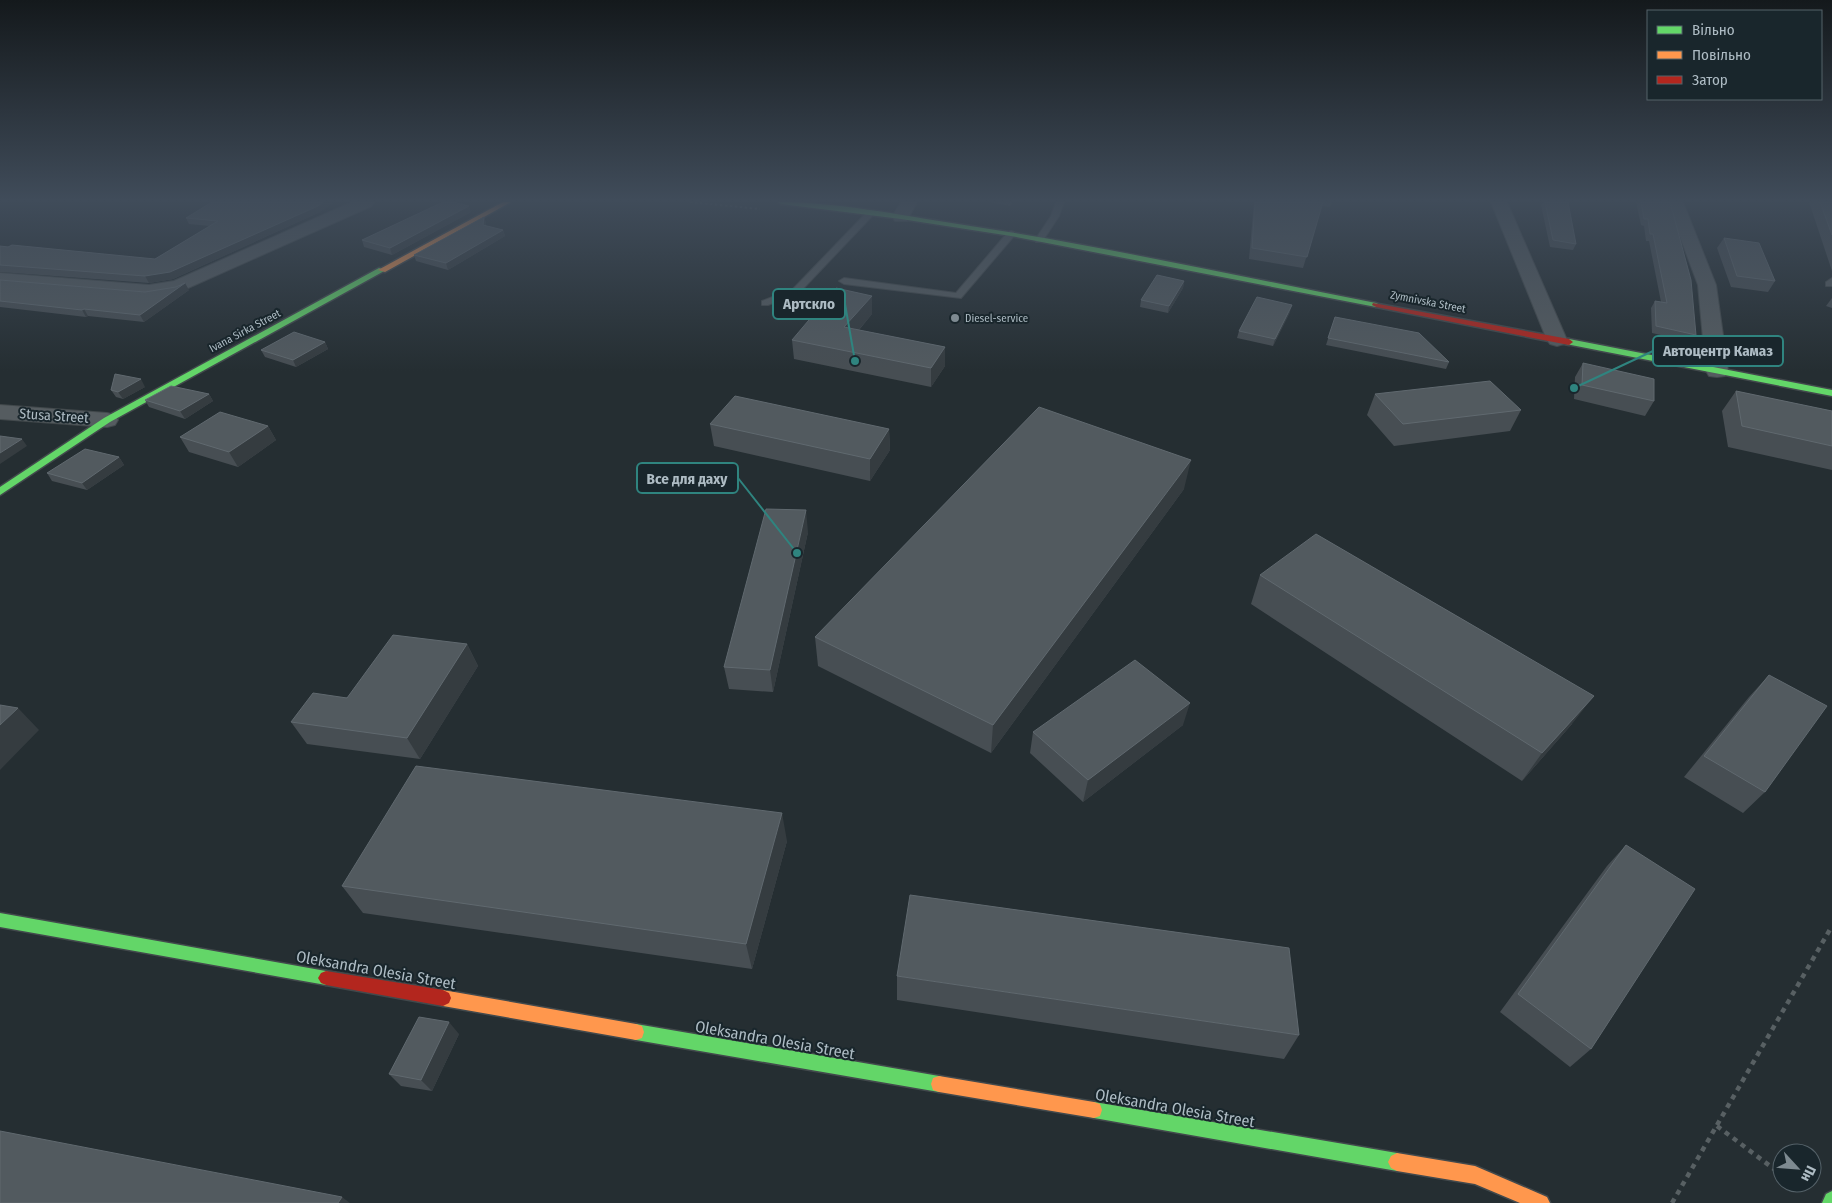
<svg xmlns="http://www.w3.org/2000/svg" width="1832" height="1203" viewBox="0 0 1832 1203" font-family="'Fira Sans Condensed',sans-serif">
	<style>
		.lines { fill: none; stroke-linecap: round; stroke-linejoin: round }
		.lane-casing { stroke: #42494c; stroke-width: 2 }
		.street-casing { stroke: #42494c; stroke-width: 2 }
		.fast-casing { stroke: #42494c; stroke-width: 3 }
		.slow-casing { stroke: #42494c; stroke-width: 3 }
		.jam-casing { stroke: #42494c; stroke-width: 3 }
		.path-far1 { stroke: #586063; stroke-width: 2; stroke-dasharray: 2.5 2.5; stroke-linecap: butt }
		.path { stroke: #586063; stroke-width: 4.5; stroke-dasharray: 5 5; stroke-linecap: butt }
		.lane { fill: #555c60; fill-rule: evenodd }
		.street { fill: #555c60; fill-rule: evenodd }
		.fast { fill: #63d668; fill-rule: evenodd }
		.slow { fill: #ff974d; fill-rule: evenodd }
		.jam { fill: #b3261e; fill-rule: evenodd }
		.wall { fill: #474e53 }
		.shaded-wall { fill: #353c40 }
		.building { fill: #525a5f; stroke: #60696f }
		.poi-dot { fill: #7e8a91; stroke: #19262c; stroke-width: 2 }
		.labels { text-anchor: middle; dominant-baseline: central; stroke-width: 4; stroke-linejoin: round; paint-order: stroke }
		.far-street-label { font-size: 11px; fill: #aebcc4; stroke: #19262c }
		.far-poi-label { font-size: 11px; fill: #aebcc4; stroke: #19262c; text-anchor: start }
		.street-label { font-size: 14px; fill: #aebcc4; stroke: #19262c }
		.near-street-label { font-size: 16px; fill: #aebcc4; stroke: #19262c }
		.leader { fill: none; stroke: #2f847f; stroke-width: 2 }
		.callout-dot { fill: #2f847f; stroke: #19262c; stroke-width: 2 }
		.callout { fill: #19262c; stroke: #2f847f; stroke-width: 2 }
		.callout-label { font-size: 15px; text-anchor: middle; font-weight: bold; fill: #aebcc4 }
	</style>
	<rect width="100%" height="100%" fill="#252e32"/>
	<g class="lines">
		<!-- lane casing -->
		<g class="lane-casing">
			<path id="lane" d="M1056 202H1064L1059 216 1042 242H1036L1035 240 1051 216Z
				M868 211 875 213 799 293 768 305H762V301L793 289Z
				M1011 231 1014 232V236L961 298 844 284 839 281 844 278 956 293 1008 232Z
				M1832 278V286H1826V282Z"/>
		</g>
		<!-- street casing -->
		<g class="street-casing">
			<path id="street" d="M352 202H374L372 206 179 292 149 297 0 285V273L149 285 174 281Z
				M901 202H917L907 221H895L892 217Z
				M1491 202H1507L1567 340 1564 344 1557 346 1550 344 1547 340Z
				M1667 202H1683L1716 285 1728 371 1725 376 1717 377 1709 376 1706 371 1698 285Z
				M0 405 107 413 115 415 118 420 115 425 107 427 0 419Z"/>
		</g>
		<!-- fast casing -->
		<g class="fast-casing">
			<path id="fast" d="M778 202C836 202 900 215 958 224 1098 245 1237 276 1376 303L1380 305 1376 307 1011 236 901 219 781 204Z
				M379 268 386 270 110 422 0 495V487L104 418Z
				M1569 339 1832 390V396L1566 344V340Z
				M0 913 326 971 331 973 334 978 331 983 326 985 0 927Z
				M636 1024 939 1076 945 1078 947 1084 945 1090 939 1092 636 1040 630 1038 628 1032 630 1026Z
				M1094 1102 1397 1153 1403 1156 1406 1162 1403 1168 1397 1171 1094 1118 1088 1116 1086 1110 1088 1104Z
				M1832 1191V1203H1822L1826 1194Z"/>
		</g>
		<!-- slow casing -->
		<g class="slow-casing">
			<path id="slow" d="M503 202H511L385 272 378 270Z
				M443 990 636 1024 642 1026 644 1032 642 1038 636 1040 443 1006 437 1003 435 998 437 993Z
				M939 1076 1094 1102 1100 1104 1102 1110 1100 1116 1094 1118 939 1092 933 1090 931 1084 933 1078Z
				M1397 1153 1475 1166 1547 1197 1550 1203H1520L1475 1184 1397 1171 1391 1168 1388 1162 1391 1156Z"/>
		</g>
		<!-- jam casing -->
		<g class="jam-casing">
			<path id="jam" d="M1373 303 1569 339 1573 342 1569 345 1376 307 1372 305Z
				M326 971 443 990 449 993 451 998 449 1003 443 1006 326 985 321 983 318 978 321 973Z"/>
		</g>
		<!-- path-far1 -->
		<path class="path-far1" d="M690 202 760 209"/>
		<!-- path -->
		<path class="path" d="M1717 1126 1782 1175
			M1793 1183 1800 1188
			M1672 1203 1832 926"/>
		<!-- lane -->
		<use href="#lane" class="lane"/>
		<!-- street -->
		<use href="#street" class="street"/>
		<!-- fast -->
		<use href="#fast" class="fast"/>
		<!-- slow -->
		<use href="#slow" class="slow"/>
		<!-- jam -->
		<use href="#jam" class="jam"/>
	</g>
	<!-- wall -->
	<path class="wall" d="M989 202H1013L1010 206Z
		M1254 202H1332L1330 207 1322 206 1303 268 1249 259Z
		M1543 202H1568L1576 244 1573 250 1550 247 1541 205Z
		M1636 202H1670L1696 335 1691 342 1652 333 1651 308 1655 301 1661 302 1649 241H1646L1644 226 1641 225Z
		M1809 202H1832V271Z
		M320 212 173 279 149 283 0 272V246L155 259 210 226 189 224 186 218Z
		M471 212 392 255 364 247 362 240Z
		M484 217 486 223V226L503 230 505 236 448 270 416 261 414 255Z
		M1724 238 1775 281 1768 292 1731 287 1717 248Z
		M0 280 145 292 189 290 144 322 88 316 86 317 0 307Z
		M1184 281 1183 288 1168 313 1140 307 1141 300Z
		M1832 298V308L1826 306Z
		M1290 312 1273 346 1237 338 1239 331Z
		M872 314 859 330 945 347V366L931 387 794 359 792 340Z
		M1335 317 1449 362 1446 369 1326 345Z
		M325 342 328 349 296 367 265 357 261 350Z
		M1583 363 1654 401 1645 416 1574 399 1575 377Z
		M145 387 123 399 116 397 111 390Z
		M1736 391 1832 411V470L1728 447 1722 411Z
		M209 394 213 401 185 419 149 407 145 400Z
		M1375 394 1521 410 1510 431 1394 446 1367 415Z
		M710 424 889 429 890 450 870 481 714 446Z
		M268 426 276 440 238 467 189 452 180 437Z
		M119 457 124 465 87 490 52 481 47 473Z
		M1184 489 991 753 818 666 815 637Z
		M808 532 773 692 729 689 724 667Z
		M1260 575 1572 724 1522 781 1251 604Z
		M467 644 478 666 420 759 307 744 291 722Z
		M1769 675 1765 792 1743 813 1684 777 1749 697Z
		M1183 725 1083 802 1030 753 1033 732Z
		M787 841 752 969 363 913 342 886Z
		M1626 845 1591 1049 1570 1067 1500 1012 1607 866Z
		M897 976 1299 1035 1284 1059 897 1000Z
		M459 1034 432 1091 401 1086 389 1074Z"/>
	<!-- shaded-wall -->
	<path class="shaded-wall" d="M323 202H335L320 212 173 279 149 283 145 276Z
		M469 206 471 212 392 255 390 248Z
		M484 217 486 223 485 232 483 225Z
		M503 230 505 236 448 270 446 263Z
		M1184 281 1183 288 1168 313 1169 306Z
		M185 283 189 290 144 322 140 315Z
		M872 296V314L845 346 844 327Z
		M1292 305 1290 312 1273 346 1275 339Z
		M84 309 88 316 86 317 82 310Z
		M325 342 328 349 296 367 293 360Z
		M945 347V366L931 387V368Z
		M141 379 145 387 123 399 118 392Z
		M209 394 213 401 185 419 180 411Z
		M268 426 276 440 238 467 229 452Z
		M889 429 890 450 870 481V459Z
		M22 439 27 446 0 464V453Z
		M119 457 124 465 87 490 82 483Z
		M1191 460 1184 489 991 753 993 725Z
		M806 510 808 532 773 692 770 670Z
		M467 644 478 666 420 759 407 738Z
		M1594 696 1572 724 1522 781 1542 753Z
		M1190 703 1183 725 1083 802 1088 780Z
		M18 708 39 730 0 770V725Z
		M782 813 787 841 752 969 746 944Z
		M449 1022 459 1034 432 1091 421 1080Z
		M342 1197 350 1203H338Z"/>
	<!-- building -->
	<path class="building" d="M212 202H323L318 206 170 272 145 276 0 265V246L8 247 12 245 155 259 218 221 186 218Z
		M443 202H453L469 206 390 248 362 240Z
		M1255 202H1323L1307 257 1252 248Z
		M1545 202H1568L1576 244 1553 240Z
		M1641 202H1670L1691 280 1696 335 1656 326 1655 301 1667 303 1653 234H1650L1648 219H1644Z
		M1820 202H1832V235Z
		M484 217 483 225 503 230 446 263 414 255Z
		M1724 238 1759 243 1775 281 1737 276Z
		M1157 275 1184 281 1169 306 1141 300Z
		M0 280 145 292 176 287 185 283 140 315 84 309 82 310 0 301Z
		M836 288 872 296 844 327 945 347 931 368 792 340Z
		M1257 297 1292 305 1275 339 1239 331Z
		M1335 317 1419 333 1449 362 1328 338Z
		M294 332 325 342 293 360 261 350Z
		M1583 363 1654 379V401L1582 385Z
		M115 374 141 379 118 392 111 390Z
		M1490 381 1521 410 1403 424 1375 394Z
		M171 386 209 394 180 411 145 400Z
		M1736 391 1832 411V446L1742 426Z
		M735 396 889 429 870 459 710 424Z
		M1039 407 1191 460 993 725 815 637Z
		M220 412 268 426 229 452 180 437Z
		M0 436 22 439 0 453Z
		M85 449 119 457 82 483 47 473Z
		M766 509 806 510 770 670 724 667Z
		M1316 534 1594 696 1542 753 1260 575Z
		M393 635 467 644 407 738 291 722 313 693 347 698Z
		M1135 660 1190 703 1088 780 1033 732Z
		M1769 675 1827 706 1765 792 1704 756Z
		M0 705 18 708 0 725Z
		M416 766 782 813 746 944 342 886Z
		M1626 845 1695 889 1591 1049 1518 994Z
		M910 895 1289 948 1299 1035 897 976Z
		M419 1017 449 1022 421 1080 389 1074Z
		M0 1131 342 1197 338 1203H0Z"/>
	<!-- sky -->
	<linearGradient id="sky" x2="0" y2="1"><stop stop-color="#14191c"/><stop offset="0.54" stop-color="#404c5a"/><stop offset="1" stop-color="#404c5a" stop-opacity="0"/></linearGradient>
	<rect width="1832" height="371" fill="url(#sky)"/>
	<!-- markers -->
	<circle class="poi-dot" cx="955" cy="318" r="5"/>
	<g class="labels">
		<!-- far-street labels -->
		<g class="far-street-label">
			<text transform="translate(1428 302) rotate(11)">Zymnivska Street</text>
			<text transform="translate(245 331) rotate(-28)">Ivana Sirka Street</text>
		</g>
		<!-- far-poi labels -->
		<g class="far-poi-label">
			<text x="965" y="318">Diesel-service</text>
		</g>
		<!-- street labels -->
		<g class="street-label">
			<text transform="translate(54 416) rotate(4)">Stusa Street</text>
		</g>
		<!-- near-street labels -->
		<g class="near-street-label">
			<text transform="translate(376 970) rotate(10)">Oleksandra Olesia Street</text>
			<text transform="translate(775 1040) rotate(10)">Oleksandra Olesia Street</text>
			<text transform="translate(1175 1108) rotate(10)">Oleksandra Olesia Street</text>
		</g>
	</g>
	<!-- callouts -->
	<path class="leader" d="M855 361L845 304M1574 388L1653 351M797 553L738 478"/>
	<g class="callout-dot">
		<circle cx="855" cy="361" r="5"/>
		<circle cx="1574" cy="388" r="5"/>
		<circle cx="797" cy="553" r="5"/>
	</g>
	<g class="callout">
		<rect x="773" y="289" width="72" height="30" rx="5"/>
		<rect x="1653" y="336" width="130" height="30" rx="5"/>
		<rect x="637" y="463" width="101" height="30" rx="5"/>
	</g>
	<g class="callout-label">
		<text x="809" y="309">Артскло</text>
		<text x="1718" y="356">Автоцентр Камаз</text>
		<text x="687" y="484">Все для даху</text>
	</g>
	<!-- legend -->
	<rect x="1647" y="10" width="175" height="90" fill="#19262c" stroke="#556269"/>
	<rect x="1657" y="26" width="25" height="8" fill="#63d668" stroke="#556269"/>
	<text x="1692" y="35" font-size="15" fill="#aebcc4">Вільно</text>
	<rect x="1657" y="51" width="25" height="8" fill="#ff974d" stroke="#556269"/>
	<text x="1692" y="60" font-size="15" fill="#aebcc4">Повільно</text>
	<rect x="1657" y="76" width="25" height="8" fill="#b3261e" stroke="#556269"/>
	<text x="1692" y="85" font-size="15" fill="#aebcc4">Затор</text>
	<!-- north arrow -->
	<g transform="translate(1797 1168) rotate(116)"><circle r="24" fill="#19262c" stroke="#556269"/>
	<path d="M0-4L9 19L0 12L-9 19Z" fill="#7e8a91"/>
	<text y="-8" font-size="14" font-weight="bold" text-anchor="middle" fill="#aebcc4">Пн</text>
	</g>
</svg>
